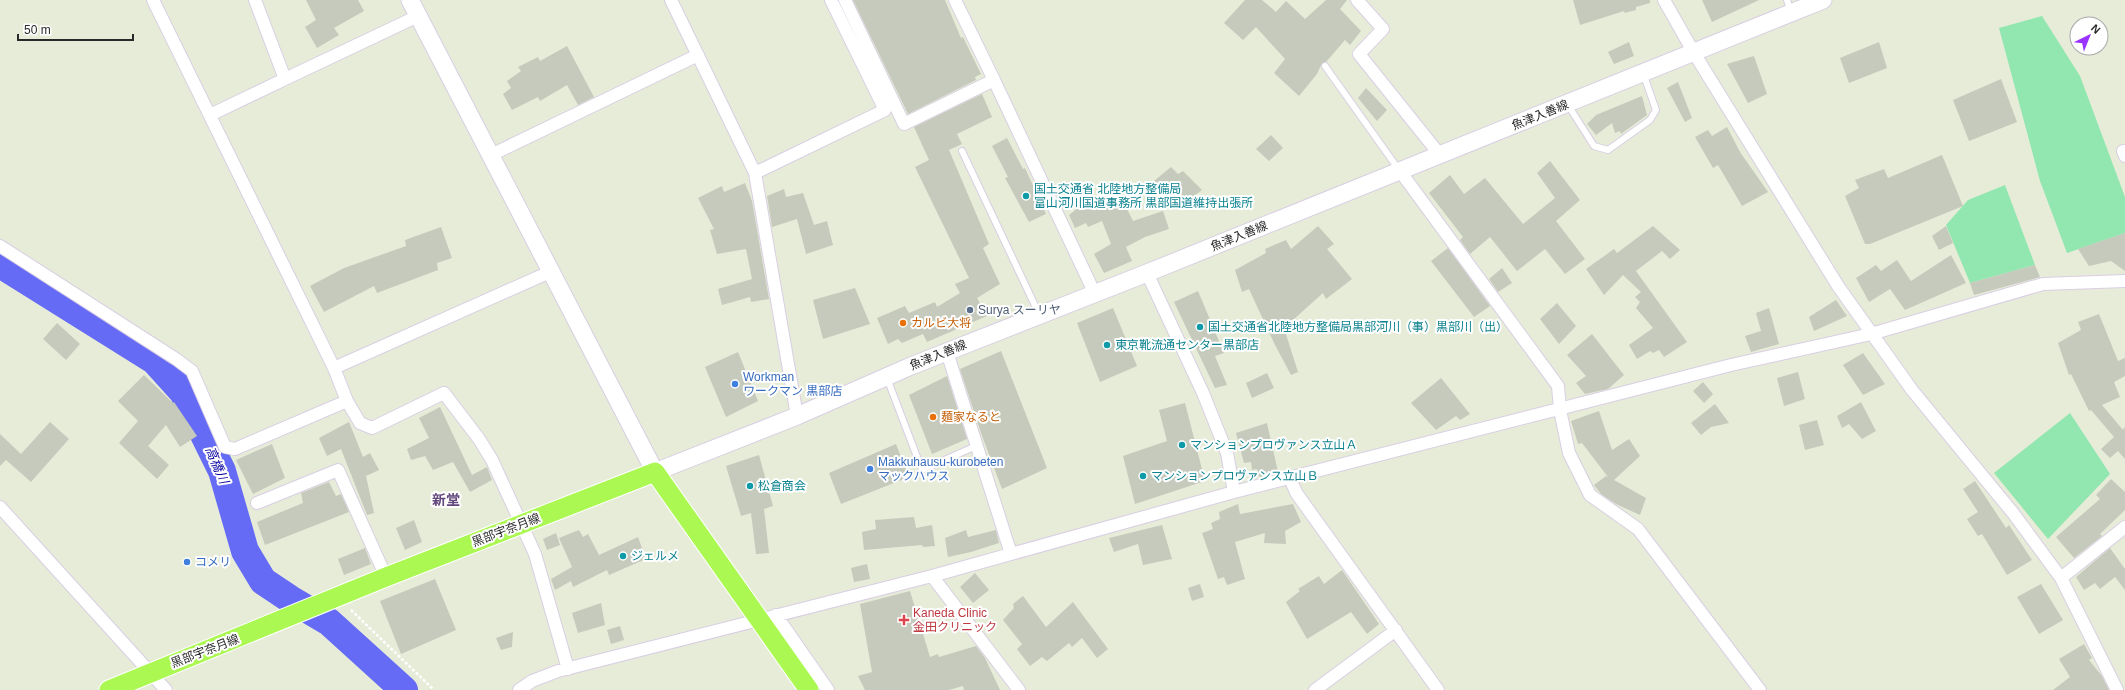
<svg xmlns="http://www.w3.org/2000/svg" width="2125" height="690" viewBox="0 0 2125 690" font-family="Arial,'Noto Sans JP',sans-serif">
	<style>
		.green { fill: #92e6af }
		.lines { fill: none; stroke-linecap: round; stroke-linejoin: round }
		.river { stroke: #656bf5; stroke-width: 28 }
		.building { fill: #c5cabc }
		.lane-casing { stroke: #d9cee3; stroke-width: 8 }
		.street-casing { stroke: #d9cee3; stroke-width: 14 }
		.secondary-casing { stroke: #d9cee3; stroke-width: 19 }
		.primary-casing { stroke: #fff; stroke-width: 21 }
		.path { stroke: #fff; stroke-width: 2.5; stroke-dasharray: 3 2; stroke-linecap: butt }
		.lane { stroke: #fff; stroke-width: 6 }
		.street { stroke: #fff; stroke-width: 12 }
		.secondary { stroke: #fff; stroke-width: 17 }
		.primary { stroke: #acf852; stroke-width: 19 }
		.culture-dot { fill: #0f9aa8; stroke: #fff; stroke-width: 1.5 }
		.service-dot { fill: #5c6f8a; stroke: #fff; stroke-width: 1.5 }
		.food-dot { fill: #e8710a; stroke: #fff; stroke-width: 1.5 }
		.shop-dot { fill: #3f7fe0; stroke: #fff; stroke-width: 1.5 }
		.health-dot { fill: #e0444e; stroke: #fff; stroke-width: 1.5 }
		.labels { text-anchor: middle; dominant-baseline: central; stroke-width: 4; stroke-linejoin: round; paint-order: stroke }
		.street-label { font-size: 12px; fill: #292929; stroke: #fff }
		.culture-label { font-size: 12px; fill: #0d838f; stroke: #fff; text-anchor: start }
		.service-label { font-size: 12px; fill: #4e5e75; stroke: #fff; text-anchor: start }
		.food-label { font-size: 12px; fill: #c56008; stroke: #fff; text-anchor: start }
		.shop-label { font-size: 12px; fill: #366cbe; stroke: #fff; text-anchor: start }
		.health-label { font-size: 12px; fill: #be3a42; stroke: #fff; text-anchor: start }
		.water-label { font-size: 13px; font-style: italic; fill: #0b05a0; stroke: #fff }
		.quarter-label { font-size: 14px; font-weight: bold; fill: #62477c; stroke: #fff }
	</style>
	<rect width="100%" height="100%" fill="#e7ecd9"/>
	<!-- green -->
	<path class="green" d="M2042 16 2080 76 2125 197V233L2067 253 2040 181 1999 28Z
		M2005 185 2035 265 1970 283 1946 225 1968 200Z
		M2070 413 2110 474 2048 539 1994 473Z"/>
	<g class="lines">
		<!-- river -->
		<path class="river" d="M0 264 155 361 183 392 222 471 245 551 263 581 290 599 329 622 404 690"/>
	</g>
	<!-- building -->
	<path class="building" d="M306 0H358L364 11 334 28 339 35 317 48 305 27 316 20Z
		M853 0H945L961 38 963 37 981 74 975 77 976 80 908 114Z
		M1245 0H1262L1276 12 1286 1 1305 19 1326 0H1347L1340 9 1361 31 1350 45 1345 40 1326 62 1322 63 1317 74 1299 96 1274 73 1285 59 1256 27 1243 40 1224 23Z
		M1573 0H1650V3L1636 7V10L1625 13 1624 11 1580 25Z
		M1702 0H1759L1712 22Z
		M1629 42 1634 56 1614 64 1608 52Z
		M1879 42 1887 68 1849 83 1840 58Z
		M567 46 594 97 578 105 567 85 540 101 538 97 512 110 503 94 511 88 507 81 521 71 518 67 538 57 540 61Z
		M1754 56 1767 94 1748 103 1727 64Z
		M2001 79 2017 122 1969 141 1953 100Z
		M1678 82 1692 118 1685 122 1667 88Z
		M1366 88 1387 110 1377 121 1358 98Z
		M982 94 992 117 957 134 962 144 949 150 989 244 983 248 1000 284 977 298 987 316 927 342 923 334 902 343 898 339 888 344 877 318 905 306 909 313 935 302 937 307 960 293 955 284 969 278 915 167 929 160 914 127Z
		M1642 96 1647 115 1621 134 1620 131 1615 133 1612 123 1596 135 1587 124 1596 115Z
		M1727 127 1740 152 1768 192 1742 206 1718 165 1713 168 1695 137 1708 130 1712 136Z
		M1271 135 1283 148 1269 161 1256 149Z
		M1007 138 1023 169 1025 168 1046 214 1029 222 1005 178 1008 177 992 146Z
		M1942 155 1963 206 1870 244H1865L1845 196 1859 188 1855 180 1884 169 1888 178Z
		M1550 161 1580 200 1556 221 1585 259 1565 274 1545 249 1517 271 1490 237 1470 254 1460 240 1463 237 1429 193 1450 175 1464 194 1485 178 1523 224 1555 198 1537 173Z
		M1171 167 1178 174 1183 171 1202 190 1178 208 1154 181Z
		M745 183 752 201 769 299 751 302 750 297 722 305 718 289 752 279 746 249 717 254 710 230 714 229 698 198 722 186 724 192Z
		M1084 186 1097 209 1120 195 1133 221 1163 211 1169 229 1145 237 1126 247 1132 261 1104 273 1094 254 1111 244 1102 221 1088 227 1086 223 1075 228 1069 215 1078 208 1075 204 1079 200 1074 192Z
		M784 189 786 197 803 193 814 225 827 221 833 245 806 254 797 219 772 227 767 196Z
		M1318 226 1334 244 1327 249 1352 279 1326 299 1323 293 1284 328 1298 372 1291 375 1274 343 1249 289 1242 292 1235 270 1266 253 1265 249 1286 240 1291 249Z
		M1653 226 1680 250 1670 259 1662 251 1636 271 1687 342 1664 357 1659 350 1653 353 1650 351 1637 359 1629 345 1653 328 1636 308 1640 302 1635 297 1641 292 1623 275 1604 295 1586 269 1614 249 1617 253Z
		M1946 226 1953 243 1939 250 1932 236Z
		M441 227 452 258 437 263 438 270 377 293 374 286 324 312 310 286 344 268 406 246 405 240Z
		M2125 233V271L2111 261 2089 266 2078 249Z
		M1448 248 1490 306 1474 317 1431 261Z
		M1951 255 1966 283 1905 310 1890 289 1869 302 1856 278 1876 265 1881 271 1897 260 1911 281Z
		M2035 265 2040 277 1974 295 1970 283Z
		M1502 268 1512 283 1498 292 1489 279Z
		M855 288 870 324 823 339 813 300Z
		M1198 291 1224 353 1215 356 1227 385 1215 388 1174 302Z
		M1836 300 1847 316 1814 331 1809 317Z
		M1557 303 1576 326 1559 344 1540 319Z
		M1113 308 1137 366 1100 382 1077 323Z
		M1769 308 1779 344 1751 352 1745 336 1761 331 1756 313Z
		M2099 314 2118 361 2125 358V376L2114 382 2120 397 2102 405 2123 430 2125 427V459L2118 451 2110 458 2101 449 2114 437 2091 410 2089 411 2071 374 2069 375 2058 343 2081 330 2078 322Z
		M57 323 80 344 66 360 43 339Z
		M1592 334 1624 375 1608 389 1585 394 1576 383 1586 376 1567 355Z
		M1001 351 1047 468 1002 489 981 433 960 369Z
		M738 352 758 401 726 417 705 367Z
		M1863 353 1885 384 1863 395 1843 365Z
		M1798 372 1805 399 1784 406 1777 378Z
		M1267 373 1274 388 1252 398 1246 383Z
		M144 375 173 403 174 402 197 436 180 447 166 425 148 446 169 465 157 479 119 443 138 421 118 401Z
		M947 376 967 439 932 454 909 395Z
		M1441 378 1470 414 1460 420 1456 416 1436 430 1411 403Z
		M1703 382 1713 394 1704 403 1693 391Z
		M1861 402 1876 431 1862 439 1849 424 1842 428 1837 416Z
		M1185 403 1205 481 1135 504 1123 456 1167 441 1159 410Z
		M1715 404 1729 423 1711 427 1701 435 1691 423Z
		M440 407 472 475 487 467 492 480 470 492 453 462 433 470 425 456 411 460 407 449 429 438 419 418Z
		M1599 411 1612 450 1629 439 1640 456 1614 480 1646 498 1640 515 1616 504 1601 494 1594 485 1606 476 1608 477 1582 443 1578 444 1571 421Z
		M1817 420 1824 445 1805 450 1799 425Z
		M50 422 69 439 31 482 6 460 0 466V434L21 454Z
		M349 422 363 457 370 453 379 470 366 476 374 513 367 515 341 449 327 456 319 438Z
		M1267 423 1278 472 1259 477 1257 469 1252 470 1251 462 1244 463 1236 433Z
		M272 444 285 478 253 494 236 460Z
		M896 444 909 477 841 504 829 473Z
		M759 455 773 506 764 509 769 553 756 554 751 513 741 516 726 466Z
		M2111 479 2125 492V510L2100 534 2102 536 2074 558 2056 537 2100 499 2096 495Z
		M1975 481 2006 528 2009 525 2032 560 2007 575 1982 534 1978 536 1967 519 1978 512 1963 489Z
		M329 482 336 496 341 494 349 512 265 545 257 522 303 503 301 493Z
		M1238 504 1240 514 1293 504 1301 522 1285 531 1286 544 1264 543 1265 533 1235 542 1245 579 1227 585 1224 577 1218 579 1202 533 1213 529 1211 523 1220 519 1219 512Z
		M914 517 916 528 932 525 935 546 923 547 922 545 864 550 862 532 876 529 875 520Z
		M414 520 422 542 405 550 396 528Z
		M1162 525 1172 559 1143 565 1138 544 1114 552 1109 538Z
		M579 530 583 537 588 534 599 555 638 537 646 559 609 575 607 570 573 587 571 581 555 590 551 579 572 567 559 538Z
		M966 530 968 537 996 530 999 543 971 552 948 557 945 538Z
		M556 533 560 545 547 550 543 539Z
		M365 548 371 564 344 575 338 559Z
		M2110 548 2125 569V590L2115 577 2100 589 2095 583 2084 590 2076 577Z
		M867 564 870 579 854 582 851 568Z
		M1342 570 1379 624 1367 634 1351 612 1307 639 1286 602 1300 591 1298 589 1319 576 1324 584Z
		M975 573 989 590 973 603 960 587Z
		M435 579 456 630 401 654 380 601Z
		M1200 584 1204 597 1192 601 1188 588Z
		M2041 584 2063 620 2039 634 2017 597Z
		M910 591 930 657 938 654 939 657 976 646 985 658 1000 690H964L963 686 949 690H865L858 676 872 672 860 604Z
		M1023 596 1046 627 1073 602 1108 649 1097 658 1082 638 1072 647 1069 643 1047 661 1042 657 1030 666 1017 649 1022 644 1003 620 1014 608 1013 604Z
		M601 603 605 625 578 633 572 613Z
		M620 626 624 640 611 644 607 630Z
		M513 632 512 647 501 650 496 638Z
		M2084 644 2092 658 2089 660 2102 676 2109 690H2053L2070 677 2059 659Z"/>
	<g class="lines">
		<!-- lane casing -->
		<g class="lane-casing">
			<path id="lane" d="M1787 0 1791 12
				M1325 66 1399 170
				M1568 105 1594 146 1608 150 1650 120 1656 110 1643 73
				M962 151 1039 314
				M887 378 922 470 976 446"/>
		</g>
		<!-- street casing -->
		<g class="street-casing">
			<path id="street" d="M153 0 334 368 552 271
				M671 0 755 173 797 416
				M845 0 904 124 994 80 955 0
				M1357 0 1383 29 1359 54 1440 155
				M1664 0 1694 53 1838 286 1912 390 2013 513 2061 578 2117 690
				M285 79 418 16
				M994 80 1095 294
				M210 115 285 79 255 0
				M2123 151 2125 156
				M491 155 698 55
				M1400 171 1558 386 1560 410 1569 453 1590 495 1638 529 1760 690
				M755 173 885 110 831 0
				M0 246 176 359 192 371 225 447 235 449 347 401 334 368
				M1147 273 1203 393 1227 453 1234 492
				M947 352 1011 554
				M347 401 360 423 372 428 444 393 479 439 492 460 535 554 568 669
				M1290 479 1297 494 1438 690
				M257 503 338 470 386 577
				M0 507 166 690
				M932 576 1019 690
				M2061 578 2125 527
				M776 615 828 690
				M519 690 532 681 558 671 932 576 1234 492 1731 365 1871 334 2043 284 2125 281
				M1315 690 1396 630"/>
		</g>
		<!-- secondary casing -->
		<g class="secondary-casing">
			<path id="secondary" d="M410 0 655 472 797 416 911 366 1147 273 1823 0"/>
		</g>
		<!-- primary casing -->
		<g class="primary-casing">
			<path id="primary" d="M109 690 386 577 655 472 809 690"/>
		</g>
		<!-- path -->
		<path class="path" d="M351 610 434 690"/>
		<!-- lane -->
		<use href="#lane" class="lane"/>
		<!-- street -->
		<use href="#street" class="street"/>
		<!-- secondary -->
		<use href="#secondary" class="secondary"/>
		<!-- primary -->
		<use href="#primary" class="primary"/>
	</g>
	<!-- markers -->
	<g class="culture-dot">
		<circle cx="1026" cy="196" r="4"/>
		<circle cx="1200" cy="327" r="4"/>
		<circle cx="1107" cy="345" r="4"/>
		<circle cx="1182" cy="445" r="4"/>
		<circle cx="1143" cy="476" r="4"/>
		<circle cx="750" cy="486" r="4"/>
		<circle cx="623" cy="556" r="4"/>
	</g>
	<circle class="service-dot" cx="970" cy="310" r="4"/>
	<g class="food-dot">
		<circle cx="903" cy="323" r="4"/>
		<circle cx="933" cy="417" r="4"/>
	</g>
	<g class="shop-dot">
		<circle cx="735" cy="384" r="4"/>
		<circle cx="870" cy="469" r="4"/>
		<circle cx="187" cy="562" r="4"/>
	</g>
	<path class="health-dot" d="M902 614h4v4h4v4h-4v4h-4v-4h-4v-4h4z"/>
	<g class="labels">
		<!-- street labels -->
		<g class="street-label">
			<text transform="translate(1540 115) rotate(-22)">魚津入善線</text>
			<text transform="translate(1239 236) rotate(-22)">魚津入善線</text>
			<text transform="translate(938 355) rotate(-22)">魚津入善線</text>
			<text transform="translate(506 530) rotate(-21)">黒部宇奈月線</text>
			<text transform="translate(205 651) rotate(-21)">黒部宇奈月線</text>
		</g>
		<!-- culture labels -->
		<g class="culture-label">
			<text x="1034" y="189">国土交通省 北陸地方整備局<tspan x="1034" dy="14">富山河川国道事務所 黒部国道維持出張所</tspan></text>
			<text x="1208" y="327">国土交通省北陸地方整備局黒部河川（事）黒部川（出）</text>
			<text x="1115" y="345">東京靴流通センター黒部店</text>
			<text x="1190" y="445">マンションプロヴァンス立山Ａ</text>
			<text x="1151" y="476">マンションプロヴァンス立山Ｂ</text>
			<text x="758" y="486">松倉商会</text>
			<text x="631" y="556">ジェルメ</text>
		</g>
		<!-- service labels -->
		<g class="service-label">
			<text x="978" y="310">Surya スーリヤ</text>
		</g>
		<!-- food labels -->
		<g class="food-label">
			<text x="911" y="323">カルビ大将</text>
			<text x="941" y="417">麺家なると</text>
		</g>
		<!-- shop labels -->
		<g class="shop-label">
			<text x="743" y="377">Workman<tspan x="743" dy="14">ワークマン 黒部店</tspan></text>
			<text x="878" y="462">Makkuhausu-kurobeten<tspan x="878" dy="14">マックハウス</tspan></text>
			<text x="195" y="562">コメリ</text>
		</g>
		<!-- health labels -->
		<g class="health-label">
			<text x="913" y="613">Kaneda Clinic<tspan x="913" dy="14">金田クリニック</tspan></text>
		</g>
		<!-- water labels -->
		<g class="water-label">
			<text transform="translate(217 465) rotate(67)">高橋川</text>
		</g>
		<!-- quarter labels -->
		<g class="quarter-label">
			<text x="446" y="500">新堂</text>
		</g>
	</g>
	<!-- north arrow -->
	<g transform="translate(2089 36) rotate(43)"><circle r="19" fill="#ffffff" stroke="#a9a9a9"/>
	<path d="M0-3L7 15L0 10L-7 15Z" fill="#9a33ff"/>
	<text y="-6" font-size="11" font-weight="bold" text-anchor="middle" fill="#292929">N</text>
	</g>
	<!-- scale -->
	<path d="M18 34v6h115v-6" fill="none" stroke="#292929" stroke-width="2"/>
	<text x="24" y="34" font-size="12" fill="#292929" stroke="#ffffff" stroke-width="3" paint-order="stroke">50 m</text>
</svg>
